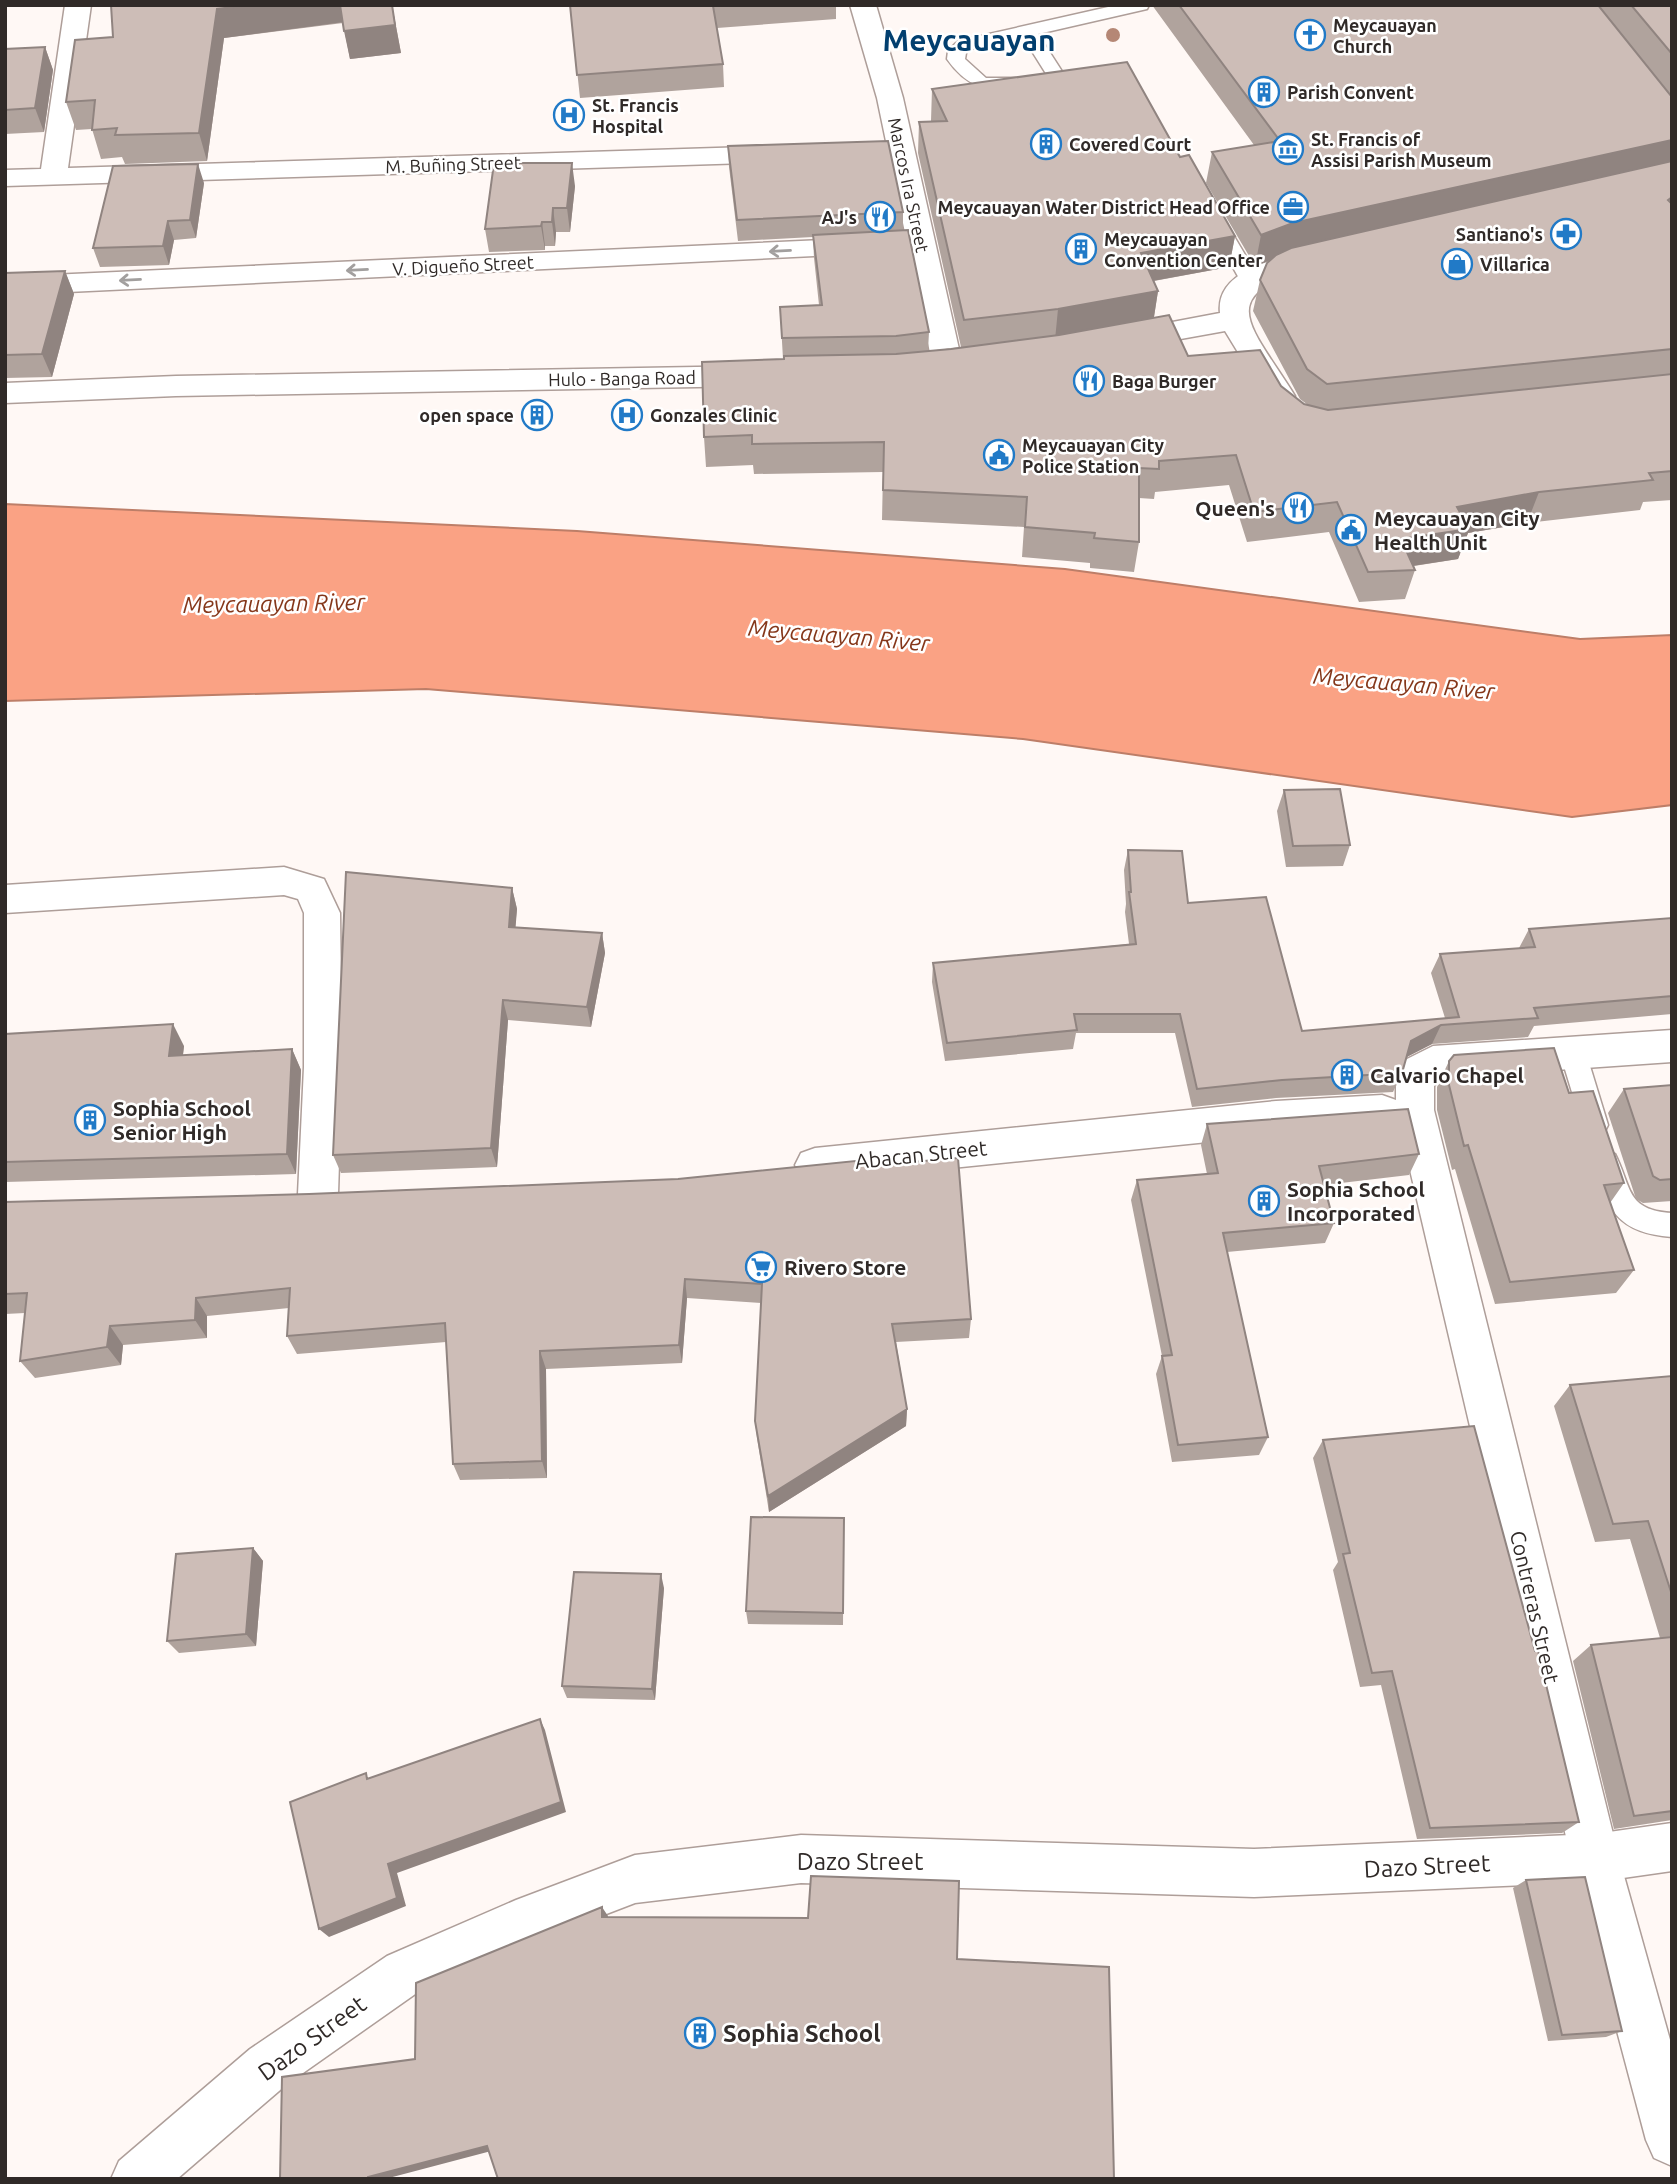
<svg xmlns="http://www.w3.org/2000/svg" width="1677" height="2184" viewBox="0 0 1677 2184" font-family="Ubuntu,sans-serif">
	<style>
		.water { fill: #faa284; stroke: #bd7e68; stroke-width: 2 }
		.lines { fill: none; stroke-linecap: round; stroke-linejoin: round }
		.service-casing { stroke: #ae9e99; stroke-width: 3 }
		.minor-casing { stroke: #ae9e99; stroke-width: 3 }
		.tertiary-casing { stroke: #ae9e99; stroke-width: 3 }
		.secondary-casing { stroke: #ae9e99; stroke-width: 3 }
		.service { fill: #fff; fill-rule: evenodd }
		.minor { fill: #fff; fill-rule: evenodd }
		.tertiary { fill: #fff; fill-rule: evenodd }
		.secondary { fill: #fff; fill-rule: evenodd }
		.tree { fill: #b58775 }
		.wall { fill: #b0a39d }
		.shaded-wall { fill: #908480 }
		.building { fill: #cdbdb7; stroke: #908480; stroke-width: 2 }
		.oneway { stroke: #a29f9e }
		.labels { text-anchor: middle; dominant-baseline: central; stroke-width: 5; stroke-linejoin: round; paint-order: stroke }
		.far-poi-label { font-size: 18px; font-weight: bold; fill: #302a28; stroke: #fff; text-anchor: start }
		.far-street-label { font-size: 18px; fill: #302a28; stroke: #fff }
		.poi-label { font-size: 21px; font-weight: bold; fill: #302a28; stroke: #fff; text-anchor: start }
		.street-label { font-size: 21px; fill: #302a28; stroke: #fff }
		.water-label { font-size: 23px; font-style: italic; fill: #85371a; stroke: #fff }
		.near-street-label { font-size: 24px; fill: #302a28; stroke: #fff }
		.near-poi-label { font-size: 24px; font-weight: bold; fill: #302a28; stroke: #fff; text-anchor: start }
		.far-town-label { font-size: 30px; font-weight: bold; fill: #023f6f; stroke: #fff }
	</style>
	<rect width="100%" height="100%" fill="#fff8f5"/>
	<!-- water -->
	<path class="water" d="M5 504 577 531 1065 569 1580 639 1672 635V805L1572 817 1023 739 426 689 5 701Z"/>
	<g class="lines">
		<!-- service casing -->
		<g class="service-casing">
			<path id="service" d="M1117 5H1149L1147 9 1038 34 1065 76 1062 80H1050L1023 37 970 49 966 53 965 59 986 78H1019L1022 82 1019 86C987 94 966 86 947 59L948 51 958 41Z
				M1216 215 1225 221 1260 280 1257 284H1243L1240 280 1207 221Z
				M1573 1042 1582 1045 1586 1053 1608 1125 1604 1133 1595 1136 1586 1133 1582 1125 1560 1053 1564 1045Z
				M1606 1150 1615 1154C1632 1188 1626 1210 1672 1213V1237C1618 1233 1607 1210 1593 1162L1597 1154Z"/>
		</g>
		<!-- minor casing -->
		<g class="minor-casing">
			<path id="minor" d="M65 5H91L68 168 780 146 790 148 793 154 790 160 780 162 5 186V170L41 169Z
				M867 238 877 241 881 247 877 253 5 295V277Z
				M284 867 324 879 340 913 342 1067 338 1194 332 1206 318 1211 304 1206 298 1194 304 1067V913L298 899 284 895 5 913V885Z
				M1382 1095 1396 1100 1401 1112 1396 1124 1382 1129 1276 1135 815 1182 801 1177 795 1165 801 1153 815 1148 1276 1101Z
				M1672 1823V1871L1595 1882 1254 1897 801 1883 635 1903 523 1946 421 1990 286 2085 177 2179H111L119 2161 250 2049 387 1956 516 1900 635 1855 801 1835 1254 1849 1595 1834Z"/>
		</g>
		<!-- tertiary casing -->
		<g class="tertiary-casing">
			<path id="tertiary" d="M850 5H876L903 98 963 367 958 374 948 377 938 374 933 367 877 98Z
				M1672 1030V1062L1440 1078 1434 1086V1110L1619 1858 1672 2047V2166L1654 2158 1646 2140 1571 1858 1396 1110V1086L1405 1060 1433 1046Z"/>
		</g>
		<!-- secondary casing -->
		<g class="secondary-casing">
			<path id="secondary" d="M1312 250 1322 253 1326 259 1322 265C1210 294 1248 321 1295 396L1291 403 1280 406 1269 403 1225 331 1125 349 1115 347 1110 340 1115 333 1125 331 1220 313C1215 269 1280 258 1312 250Z
				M755 366 766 369 770 376 766 383 755 386 176 396 5 403V383L176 376Z"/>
		</g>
		<!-- service -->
		<use href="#service" class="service"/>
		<!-- minor -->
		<use href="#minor" class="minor"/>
		<!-- tertiary -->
		<use href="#tertiary" class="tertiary"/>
		<!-- secondary -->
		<use href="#secondary" class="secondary"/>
	</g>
	<!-- trees -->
	<circle class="tree" cx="1113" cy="35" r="7"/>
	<!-- wall -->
	<path class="wall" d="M392 5 401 53 350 59 343 23 224 38 207 161 125 164 122 157 101 159 92 129 76 130 66 102 113 37Z
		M570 5H836V19L717 28 723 64 724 87 580 98Z
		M1152 5H1672V500L1643 502 1640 510 1527 523 1468 533 1458 559 1414 566 1415 570 1405 599 1359 602 1329 532 1247 542 1229 485 1155 492 1154 499 1139 498V542L1134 572 1090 568V563L1022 557 1024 527 882 520 883 472 754 474 753 465 706 467 704 437 783 359 780 307 819 305 814 258 813 237 738 241 729 167 728 146 903 212V230L929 332 928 351 961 347 918 153 919 122 931 121 932 89 1180 157 1235 236 1229 267 1154 281 1158 291 1154 317 1188 356 1281 386 1304 404 1308 405 1300 399 1253 311 1260 280 1271 260 1255 266 1206 183 1212 152 1254 145Z
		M45 47 53 70 44 132 5 134V49Z
		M204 183 196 238 174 240 169 265 100 267 93 248Z
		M575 186 570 232H556L555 246H545V250L489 252 485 229Z
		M65 271 74 294 52 377 5 378V273Z
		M1284 790 1350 845 1343 866 1286 867 1277 811Z
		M1128 850 1188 903 1302 1031 1445 1018 1431 973 1440 954 1519 948 1529 929 1672 918V1014L1534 1026 1528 1037 1432 1044 1406 1057 1402 1073 1393 1092 1276 1098 1192 1107 1175 1033H1076L1073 1049 945 1061 932 982 933 963 1129 944 1125 912 1126 904 1124 870Z
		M512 888 517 909 515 927 602 933 605 953 591 1027 508 1020 497 1167 341 1173 333 1155Z
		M5 1034 184 1046 183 1055 292 1049 301 1070 296 1174 5 1182Z
		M1449 1061 1569 1093 1624 1183 1610 1203 1634 1270 1616 1293 1495 1304 1455 1169 1452 1170 1437 1110V1087Z
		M1672 1085V1201L1643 1203 1636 1199 1608 1113 1624 1089Z
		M1207 1124 1419 1154 1409 1175 1324 1185 1334 1223 1325 1243 1227 1252 1268 1437 1259 1455 1172 1462 1156 1374 1162 1356 1131 1200 1137 1180 1207 1174 1201 1145Z
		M865 1166 971 1319 969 1338 896 1342 907 1409 906 1426 769 1512 757 1438 755 1421 761 1303 687 1298 682 1363 546 1369 547 1478 460 1480 453 1464 446 1342 297 1354 287 1336 289 1308 207 1316V1338L123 1345 121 1365 35 1378 20 1361 25 1313 5 1314V1202L309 1194 678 1179Z
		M1672 1376V1820L1614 1829 1573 1661 1591 1645 1660 1638 1630 1539 1595 1542 1554 1406 1570 1385Z
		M1323 1440 1579 1822 1562 1833 1417 1839 1381 1685 1360 1687 1333 1570 1338 1562 1313 1458Z
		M844 1518 843 1625 748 1624 746 1611Z
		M253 1548 263 1561 256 1646 179 1653 167 1641Z
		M664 1588 655 1700 567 1698 562 1686Z
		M1526 1880 1622 2031 1606 2037 1548 2041 1513 1888Z"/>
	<!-- shaded-wall -->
	<path class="shaded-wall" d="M250 5H341L344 22 224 38 207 161 199 133 217 9Z
		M392 5 401 53 350 59 344 31Z
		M45 47 53 70 44 132 35 108Z
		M1672 140 1671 168 1286 254 1255 266 1261 235 1293 223Z
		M572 163 575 186 570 232 567 208Z
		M198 164 204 183 196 238 190 220Z
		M553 208 556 232 555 246 552 222Z
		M168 221 174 240 169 265 163 246Z
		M542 222 545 246V250L541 226Z
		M1235 236 1229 267 1136 284 1141 253Z
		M65 271 74 294 52 377 42 354Z
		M1158 291 1153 323 1055 340 1058 309Z
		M1539 492 1527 523 1468 533 1458 559 1392 569 1401 539 1457 507Z
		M512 888 517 909 514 947 509 927Z
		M602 933 605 953 591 1027 587 1007Z
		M503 1000 508 1020 497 1167 491 1148Z
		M173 1024 184 1046 180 1078 169 1056Z
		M1441 1025 1432 1044 1403 1059 1411 1041Z
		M292 1049 301 1070 296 1174 287 1154Z
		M685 1279 687 1298 682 1363 679 1345Z
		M196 1298 207 1316V1338L195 1320Z
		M110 1326 123 1345 121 1365 107 1347Z
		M540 1351 546 1369 547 1478 542 1461Z
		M907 1409 906 1426 769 1512 768 1496Z
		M253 1548 263 1561 256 1646 246 1634Z
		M661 1574 664 1588 655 1700 652 1689Z
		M540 1719 545 1730 566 1812 397 1873 406 1906 329 1937 319 1929Z
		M602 1907 608 1916 607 1926 602 1917Z
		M487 2146 495 2150 385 2179H368V2177Z"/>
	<!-- building -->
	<path class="building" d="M111 5H250L217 9 199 133 115 135 117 128 92 130 95 100 66 102 75 40 113 37Z
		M340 5H392L395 25 344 31Z
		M570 5H727L713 6 723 64 577 75Z
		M1179 5H1598L1672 97V140L1293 223 1261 235 1212 152 1280 141Z
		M1631 5H1672V54Z
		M45 47 35 108 5 110V49Z
		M1127 62 1180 157 1189 155 1235 236 1141 253 1158 291 1058 309 964 320 919 122 947 121 932 89Z
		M888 141 903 212 737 220 728 146Z
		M1672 161V197L1668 200 1672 204V349L1327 384 1307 369 1260 280 1267 263 1276 255 1291 248Z
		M494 163H572L567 208H553L552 222H542L541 226 485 229Z
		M198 164 190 220 168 221 163 246 93 248 113 166Z
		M908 230 929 332 896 336 782 338 780 307 822 305 813 235Z
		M65 271 42 354 5 355V273Z
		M1169 315 1188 356 1260 350 1281 386 1304 404 1328 410 1672 374V471L1649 473 1653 480 1539 492 1457 507 1469 529 1401 539 1415 570 1368 572 1337 502 1254 512 1236 455 1159 461V469L1139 468V542L1094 538 1095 533 1025 527 1027 497 883 490 884 442 752 444V435L704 437 702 362 784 359V356L896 354 951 349 1059 335Z
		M1340 789 1350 845 1293 846 1284 790Z
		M1128 850 1182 851 1188 903 1266 897 1302 1031 1459 1017 1440 954 1535 947 1529 929 1672 918V996L1534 1008 1538 1018 1441 1025 1411 1041 1402 1073 1282 1080 1197 1089 1180 1014H1074L1077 1030 947 1043 933 963 1136 944 1129 892H1131Z
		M346 872 512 888 509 927 602 933 587 1007 503 1000 491 1148 333 1155Z
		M173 1024 169 1056 292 1049 287 1154 5 1162V1034Z
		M1554 1048 1569 1093 1593 1091 1624 1183 1604 1185 1634 1270 1510 1282 1468 1145 1464 1146 1449 1085V1061L1454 1055Z
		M1672 1085V1179L1660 1180 1653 1176 1624 1089Z
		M1408 1109 1419 1154 1319 1166 1334 1223 1223 1233 1268 1437 1178 1445 1162 1356 1172 1355 1137 1180 1218 1173 1207 1124Z
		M958 1158 971 1319 892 1324 907 1409 768 1496 755 1421 762 1284 685 1279 679 1345 540 1351 542 1461 453 1464 445 1323 287 1336 290 1288 196 1298 195 1320 110 1326 107 1347 20 1361 27 1293 5 1294V1202L309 1194 678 1179 865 1160V1166Z
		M1672 1376V1595L1648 1521 1613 1524 1570 1385Z
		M1474 1426 1535 1651H1538L1579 1822 1430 1828 1392 1671 1372 1673 1343 1554 1350 1553 1323 1440Z
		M751 1517 844 1518 843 1613 746 1611Z
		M253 1548 246 1634 167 1641 176 1554Z
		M574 1572 661 1574 652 1689 562 1686Z
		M1672 1637V1811L1634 1816 1591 1645Z
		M540 1719 561 1802 388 1864 397 1898 319 1929 290 1802 366 1773 367 1779Z
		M811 1876 959 1881 957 1959 1109 1967 1114 2179H498L487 2146 368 2177V2179H280L282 2077 415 2059 416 1983 602 1907V1917L808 1918Z
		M1585 1877 1622 2031 1562 2035 1526 1880Z"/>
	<!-- one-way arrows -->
	<defs><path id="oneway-shaft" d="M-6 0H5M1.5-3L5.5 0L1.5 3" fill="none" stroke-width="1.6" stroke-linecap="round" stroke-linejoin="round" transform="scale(1.75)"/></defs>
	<g class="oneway">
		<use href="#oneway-shaft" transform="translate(780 251) rotate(177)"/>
		<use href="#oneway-shaft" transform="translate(357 270) rotate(177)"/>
		<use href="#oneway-shaft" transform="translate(130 280) rotate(177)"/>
	</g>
	<!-- icons -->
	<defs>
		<g id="church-ring" transform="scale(1.575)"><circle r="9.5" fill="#fff" stroke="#217ac7" stroke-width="1.5"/><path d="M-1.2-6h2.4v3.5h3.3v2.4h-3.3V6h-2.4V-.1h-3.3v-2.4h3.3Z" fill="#217ac7"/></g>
		<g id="building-ring" transform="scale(1.575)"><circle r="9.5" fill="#fff" stroke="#217ac7" stroke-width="1.5"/><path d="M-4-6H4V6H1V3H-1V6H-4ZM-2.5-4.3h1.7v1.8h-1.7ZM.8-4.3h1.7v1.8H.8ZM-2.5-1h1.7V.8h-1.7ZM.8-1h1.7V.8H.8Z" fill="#217ac7"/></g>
		<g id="hospital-ring" transform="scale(1.575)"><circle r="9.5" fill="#fff" stroke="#217ac7" stroke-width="1.5"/><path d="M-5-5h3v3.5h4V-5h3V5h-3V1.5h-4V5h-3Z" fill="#217ac7"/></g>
		<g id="museum-ring" transform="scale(1.575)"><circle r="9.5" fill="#fff" stroke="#217ac7" stroke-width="1.5"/><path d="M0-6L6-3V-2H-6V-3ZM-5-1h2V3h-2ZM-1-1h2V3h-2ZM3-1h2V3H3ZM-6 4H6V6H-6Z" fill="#217ac7"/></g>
		<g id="office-ring" transform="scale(1.575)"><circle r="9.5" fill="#fff" stroke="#217ac7" stroke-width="1.5"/><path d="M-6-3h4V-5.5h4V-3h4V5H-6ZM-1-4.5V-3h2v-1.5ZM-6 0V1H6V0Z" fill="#217ac7"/></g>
		<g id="restaurant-ring" transform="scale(1.575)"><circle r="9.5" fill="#fff" stroke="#217ac7" stroke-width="1.5"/><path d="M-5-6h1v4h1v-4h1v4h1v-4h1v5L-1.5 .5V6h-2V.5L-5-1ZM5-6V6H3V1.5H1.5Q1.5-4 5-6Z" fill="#217ac7"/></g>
		<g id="pharmacy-ring" transform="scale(1.575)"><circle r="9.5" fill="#fff" stroke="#217ac7" stroke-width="1.5"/><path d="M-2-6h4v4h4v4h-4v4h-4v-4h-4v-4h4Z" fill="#217ac7"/></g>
		<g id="shop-ring" transform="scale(1.575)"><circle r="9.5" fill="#fff" stroke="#217ac7" stroke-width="1.5"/><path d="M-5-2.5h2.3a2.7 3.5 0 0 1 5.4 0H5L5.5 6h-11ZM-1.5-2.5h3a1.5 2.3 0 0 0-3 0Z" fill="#217ac7"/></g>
		<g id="civic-ring" transform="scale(1.575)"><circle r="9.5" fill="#fff" stroke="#217ac7" stroke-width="1.5"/><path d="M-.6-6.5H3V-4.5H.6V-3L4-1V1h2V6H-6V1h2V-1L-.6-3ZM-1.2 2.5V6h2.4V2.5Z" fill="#217ac7"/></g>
		<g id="supermarket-ring" transform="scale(1.575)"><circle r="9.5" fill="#fff" stroke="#217ac7" stroke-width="1.5"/><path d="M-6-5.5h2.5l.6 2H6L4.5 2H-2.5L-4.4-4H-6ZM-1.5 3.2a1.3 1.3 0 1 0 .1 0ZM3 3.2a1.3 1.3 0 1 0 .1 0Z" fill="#217ac7"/></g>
	</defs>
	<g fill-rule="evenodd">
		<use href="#church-ring" x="1310" y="35"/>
		<use href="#building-ring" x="1264" y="92"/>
		<use href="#hospital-ring" x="569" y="115"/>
		<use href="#building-ring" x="1046" y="144"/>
		<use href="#museum-ring" x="1288" y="149"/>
		<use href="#office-ring" x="1293" y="207"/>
		<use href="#restaurant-ring" x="880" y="217"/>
		<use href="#pharmacy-ring" x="1566" y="234"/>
		<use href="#building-ring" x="1081" y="249"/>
		<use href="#shop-ring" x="1457" y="264"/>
		<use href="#restaurant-ring" x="1089" y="381"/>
		<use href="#building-ring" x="537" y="415"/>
		<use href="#hospital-ring" x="627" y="415"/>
		<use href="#civic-ring" x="999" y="455"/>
		<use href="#restaurant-ring" x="1298" y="508"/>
		<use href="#civic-ring" x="1351" y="530"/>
		<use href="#building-ring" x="1347" y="1075"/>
		<use href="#building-ring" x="90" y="1120"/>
		<use href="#building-ring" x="1264" y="1201"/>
		<use href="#supermarket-ring" x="761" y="1267"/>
		<use href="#building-ring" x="700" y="2033"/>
	</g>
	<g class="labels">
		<!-- far-poi labels -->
		<g class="far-poi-label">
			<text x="1333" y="25">Meycauayan<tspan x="1333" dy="21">Church</tspan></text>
			<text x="1287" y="92">Parish Convent</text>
			<text x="592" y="105">St. Francis<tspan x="592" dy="21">Hospital</tspan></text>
			<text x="1311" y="139">St. Francis of<tspan x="1311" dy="21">Assisi Parish Museum</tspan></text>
			<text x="1069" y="144">Covered Court</text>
			<text x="1270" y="207" text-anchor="end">Meycauayan Water District Head Office</text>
			<text x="857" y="217" text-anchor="end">AJ's</text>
			<text x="1543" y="234" text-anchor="end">Santiano's</text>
			<text x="1104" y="239">Meycauayan<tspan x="1104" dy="21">Convention Center</tspan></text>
			<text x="1480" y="264">Villarica</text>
			<text x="1112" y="381">Baga Burger</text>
			<text x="514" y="415" text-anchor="end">open space</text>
			<text x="650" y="415">Gonzales Clinic</text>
			<text x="1022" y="445">Meycauayan City<tspan x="1022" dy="21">Police Station</tspan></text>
		</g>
		<!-- far-street labels -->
		<g class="far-street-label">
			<text transform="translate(453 164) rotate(-2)">M. Buñing Street</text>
			<text transform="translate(909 185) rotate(78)">Marcos Ira Street</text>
			<text transform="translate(463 265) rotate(-3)">V. Digueño Street</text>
			<text transform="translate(622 378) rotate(-1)">Hulo - Banga Road</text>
		</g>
		<!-- poi labels -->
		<g class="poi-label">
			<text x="1275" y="508" text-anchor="end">Queen's</text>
			<text x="1374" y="518">Meycauayan City<tspan x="1374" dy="24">Health Unit</tspan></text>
			<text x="1370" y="1075">Calvario Chapel</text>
			<text x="113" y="1108">Sophia School<tspan x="113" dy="24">Senior High</tspan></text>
			<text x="1287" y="1189">Sophia School<tspan x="1287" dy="24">Incorporated</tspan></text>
			<text x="784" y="1267">Rivero Store</text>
		</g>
		<!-- street labels -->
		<g class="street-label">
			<text transform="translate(921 1154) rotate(-6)">Abacan Street</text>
			<text transform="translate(1535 1607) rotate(77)">Contreras Street</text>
		</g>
		<!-- water labels -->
		<g class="water-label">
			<text transform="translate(274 603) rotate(-1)">Meycauayan River</text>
			<text transform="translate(839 635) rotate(5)">Meycauayan River</text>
			<text transform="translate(1404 683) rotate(5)">Meycauayan River</text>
		</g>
		<!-- near-street labels -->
		<g class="near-street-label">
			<text x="860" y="1861">Dazo Street</text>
			<text transform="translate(1427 1866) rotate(-3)">Dazo Street</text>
			<text transform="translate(312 2038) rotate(-36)">Dazo Street</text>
		</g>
		<!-- near-poi labels -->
		<g class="near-poi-label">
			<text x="723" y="2033">Sophia School</text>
		</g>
		<!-- far-town labels -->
		<g class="far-town-label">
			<text x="969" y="40">Meycauayan</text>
		</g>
	</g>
	<!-- border -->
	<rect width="1677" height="2184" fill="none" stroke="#302a28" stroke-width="14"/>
</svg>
